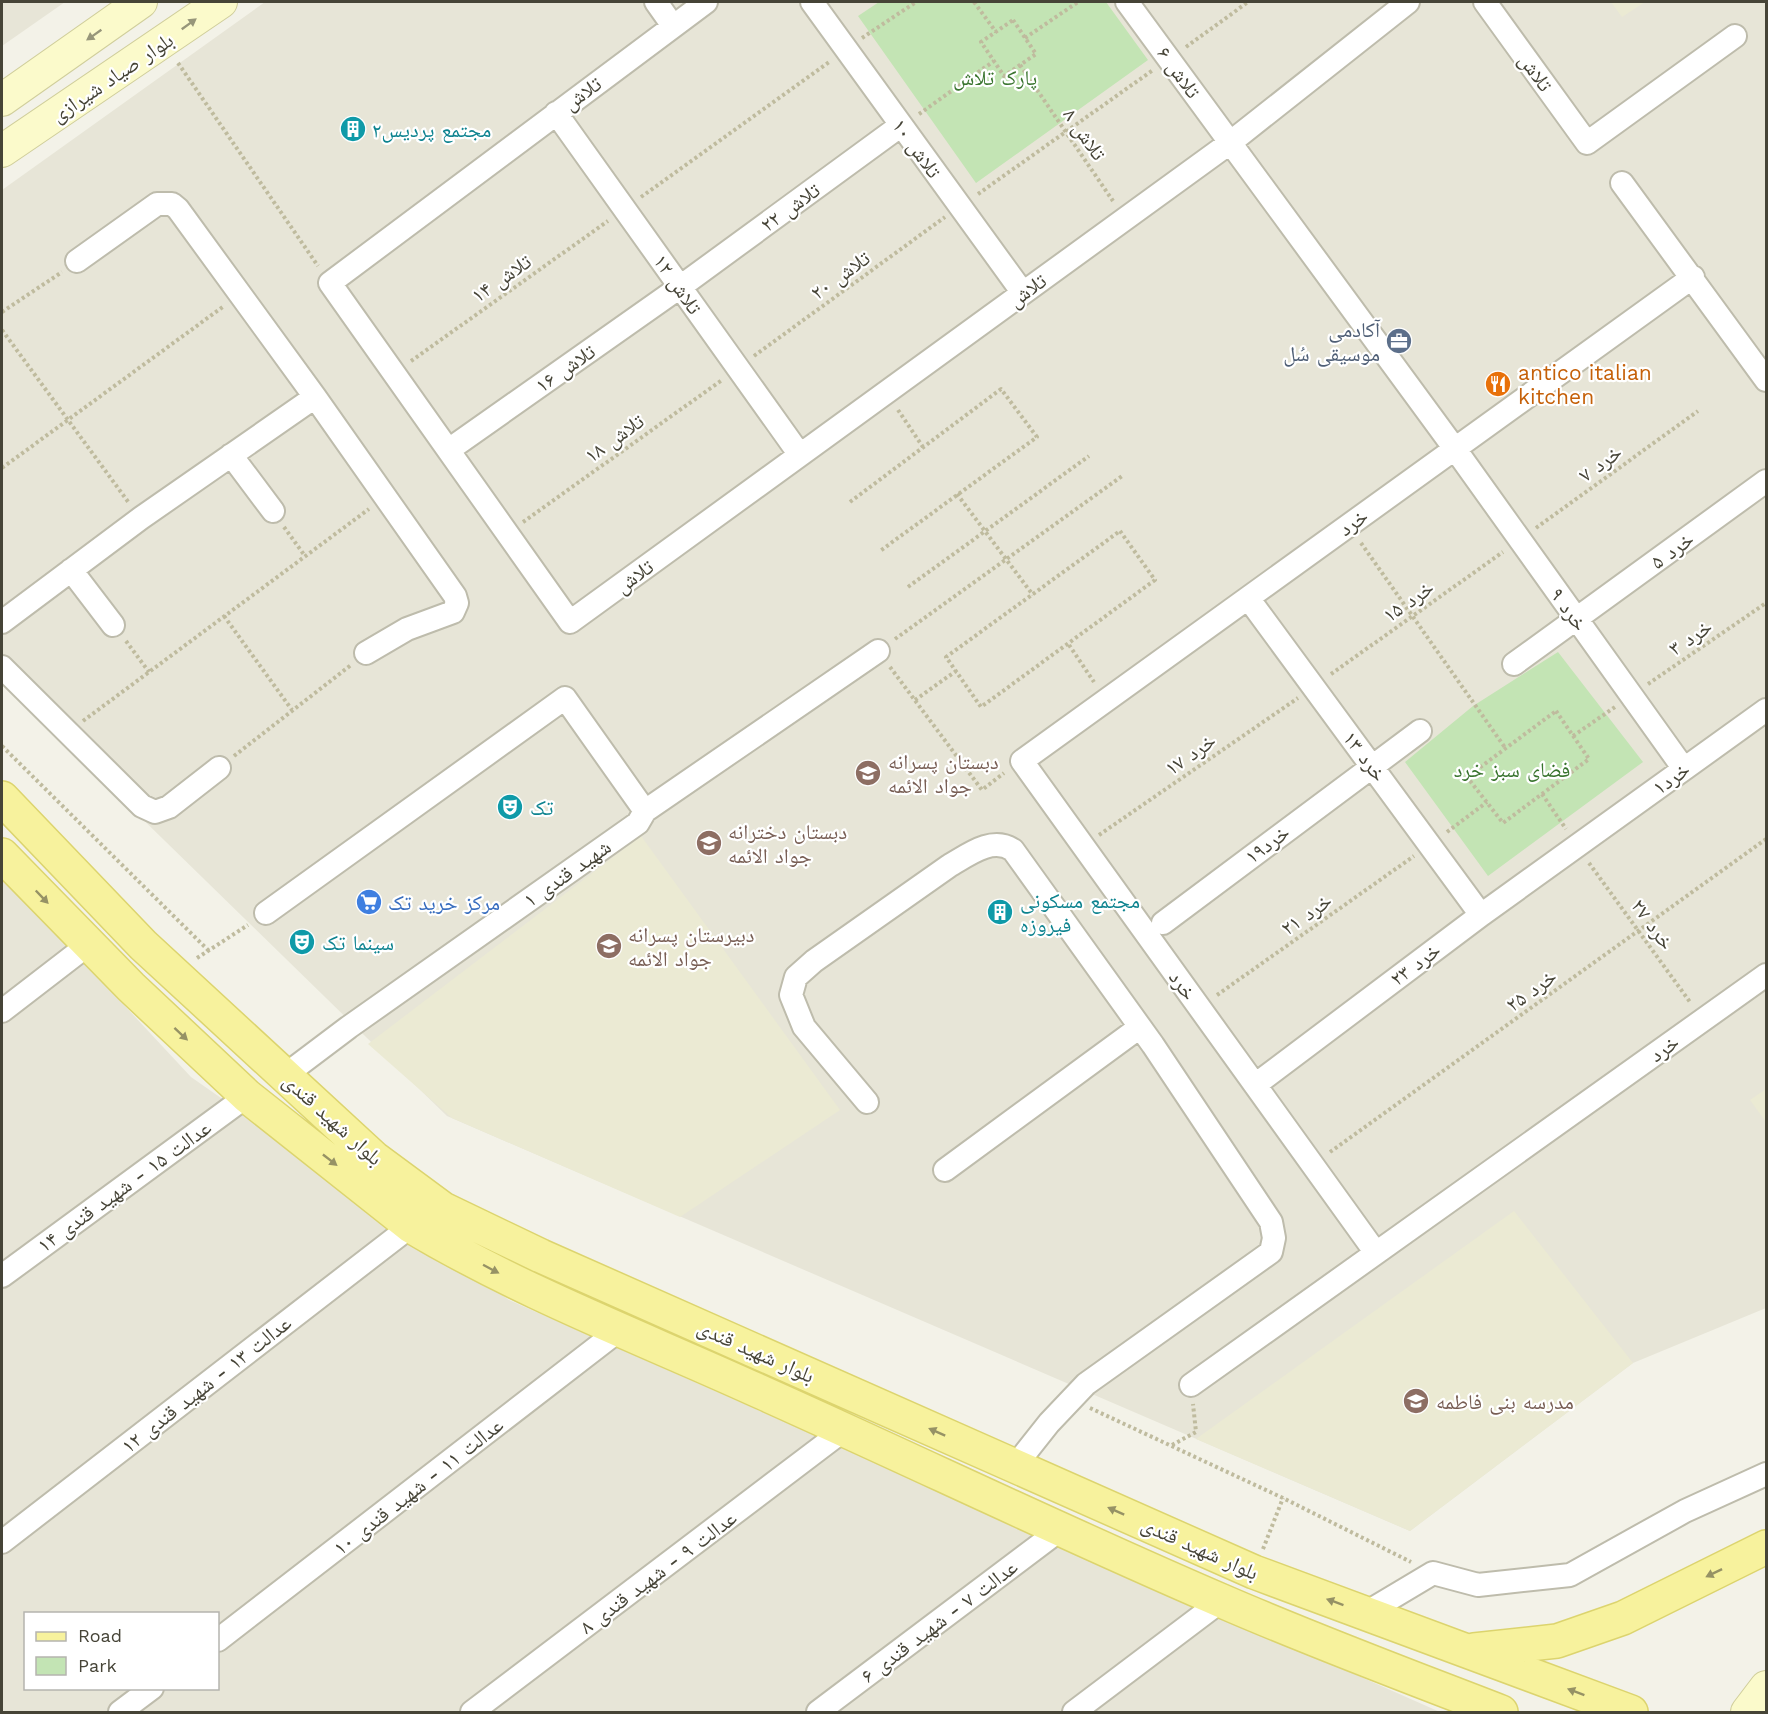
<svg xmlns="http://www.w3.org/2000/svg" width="1768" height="1714" viewBox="0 0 1768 1714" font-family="'Work Sans','Noto Naskh Arabic',sans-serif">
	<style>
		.residential { fill: #e7e5d7; fill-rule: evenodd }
		.education { fill: #ebead3 }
		.green { fill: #c3e4b4 }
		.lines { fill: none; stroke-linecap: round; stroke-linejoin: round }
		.minor-casing { stroke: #bebcac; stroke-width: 26 }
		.secondary-casing { stroke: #d0ce9b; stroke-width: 34 }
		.primary-casing { stroke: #dcd46e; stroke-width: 36 }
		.path { stroke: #bfbb9e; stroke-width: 4; stroke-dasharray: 3 3; stroke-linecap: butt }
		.minor { stroke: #fff; stroke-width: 22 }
		.secondary { stroke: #fbfacb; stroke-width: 32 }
		.primary { stroke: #f7f29d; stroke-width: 33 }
		.oneway { fill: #97967a }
		.oneway2 { fill: #969265 }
		.labels { text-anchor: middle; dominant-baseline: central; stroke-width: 4.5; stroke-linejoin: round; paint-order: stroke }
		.street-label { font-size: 21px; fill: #464437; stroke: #fff }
		.park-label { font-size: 21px; fill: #39742e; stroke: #fff }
		.culture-label { font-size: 21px; fill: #0d838f; stroke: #fff; text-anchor: start }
		.service-label { font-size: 21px; fill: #4e5e75; stroke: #fff; text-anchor: end }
		.food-label { font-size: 21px; fill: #c56008; stroke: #fff; text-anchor: start }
		.education-label { font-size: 21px; fill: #785e54; stroke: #fff; text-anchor: start }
		.shop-label { font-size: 21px; fill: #366cbe; stroke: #fff; text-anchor: start }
	</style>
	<rect width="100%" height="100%" fill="#f3f2e8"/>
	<!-- residential -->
	<path class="residential" d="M2 2H65L2 46Z
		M265 2H1766V1308L1633 1363 1410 1531 447 1116 2 682V190Z
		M2 874 191 1077 509 1300 1440 1712H2ZM26 1614H218V1688H26Z"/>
	<!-- education -->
	<path class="education" d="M1611 2H1645L1622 17Z
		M641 836 840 1110 680 1217 452 1118 368 1044Z
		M1766 1089V1122L1750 1100Z
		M1514 1211 1633 1363 1410 1531 1196 1439Z"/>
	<!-- green -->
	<path class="green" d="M879 2H1106L1148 60 976 183 858 16Z
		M1558 652 1643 762 1488 876 1405 762 1473 706Z"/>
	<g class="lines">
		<!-- minor casing -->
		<g class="minor-casing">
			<path id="minor" d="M656 2 673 26
				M706 2 330 283 570 622 1231 142 1408 2
				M812 2 1023 293
				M1127 2 1455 449 1684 769
				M1485 2 1587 143 1735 36
				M556 113 800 455
				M1622 183 1766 380
				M77 261 157 204H172L178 209 315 397 455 596 457 603 453 612 407 629 366 653
				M450 449 680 287 900 126
				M231 455 273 511
				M71 570 113 625
				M1248 598 1481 915
				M2 622 141 518 315 397
				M1514 664 1766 481
				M2 667 142 806 155 812 169 807 219 768
				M645 811 878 651
				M266 913 565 698 645 811 638 823 349 1027 284 1076
				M1163 923 1420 731
				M2 1011 89 944
				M1255 1085 1481 915 1766 710
				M867 1102 804 1027 791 995 796 977 814 961 949 866C968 855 992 836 1013 850L1153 1045 1271 1222 1274 1238 1271 1252 1086 1384 1049 1423 1015 1466
				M945 1170 1140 1027
				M1376 1253 1022 761 1693 277
				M2 1276 247 1096
				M1191 1385 1766 975
				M2 1542 411 1226
				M1366 1613 1433 1573 1478 1585 1570 1575 1685 1511 1766 1474
				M218 1640 618 1331
				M120 1712 152 1688
				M472 1712 844 1430
				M818 1712 1061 1529
				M1074 1712 1221 1601"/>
		</g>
		<!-- secondary casing -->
		<g class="secondary-casing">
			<path id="secondary" d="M2 100 141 2
				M2 151 221 2
				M1747 1712 1766 1687"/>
		</g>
		<!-- primary casing -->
		<g class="primary-casing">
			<path id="primary" d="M2 798 143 945 374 1158 443 1209 541 1256 1254 1572 1631 1712
				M2 855 131 987 247 1096 411 1226C523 1293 645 1339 763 1393 917 1462 1068 1535 1222 1601 1314 1641 1408 1676 1501 1712
				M1474 1650 1557 1641 1623 1618 1766 1547"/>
		</g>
		<!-- path -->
		<path class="path" d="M974 2 996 32
			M1013 20 1036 54 1004 76 981 42Z
			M862 38 916 2
			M1025 38 1078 2
			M1186 47 1248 2
			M178 63 318 266
			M1020 65 1113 201
			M919 114 994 61
			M978 194 1153 70
			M641 197 829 62
			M2 312 62 272
			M2 330 129 503
			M754 356 945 217
			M411 361 608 221
			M898 410 923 447
			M2 468 224 306
			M957 494 1033 595
			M850 502 1001 389 1037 437 880 551
			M523 522 722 380
			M284 527 305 556
			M1536 528 1698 411
			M1120 531 1155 580 981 707 946 657Z
			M1361 543 1506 749
			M908 587 1089 456
			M224 616 292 710
			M895 639 1122 476
			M126 641 149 672
			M1069 645 1094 682
			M890 667 982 790 1004 773
			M1331 674 1503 552
			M1648 684 1766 603
			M915 700 956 671
			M1556 711 1589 759 1503 823 1467 777Z
			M83 721 369 509
			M1573 736 1615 707
			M2 746 209 951
			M234 756 351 665
			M1542 794 1566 829
			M1447 832 1487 802
			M1099 835 1298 698
			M1589 863 1690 1002
			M197 958 248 925
			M1217 995 1414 856
			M1330 1152 1766 839
			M1090 1408 1283 1498 1411 1562
			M1172 1445 1196 1432 1193 1404
			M1263 1549 1283 1498"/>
		<!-- minor -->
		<use href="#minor" class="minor"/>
		<!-- secondary -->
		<use href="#secondary" class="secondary"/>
		<!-- primary -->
		<use href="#primary" class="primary"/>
	</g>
	<!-- one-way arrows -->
	<defs><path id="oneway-solid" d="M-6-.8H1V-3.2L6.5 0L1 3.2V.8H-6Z" transform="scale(1.5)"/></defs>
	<g class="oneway">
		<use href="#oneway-solid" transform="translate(189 24) rotate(-36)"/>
		<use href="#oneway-solid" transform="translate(94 35) rotate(145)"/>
	</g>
	<g class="oneway2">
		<use href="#oneway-solid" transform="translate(42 897) rotate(46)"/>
		<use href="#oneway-solid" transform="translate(181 1034) rotate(43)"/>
		<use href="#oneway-solid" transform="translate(330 1160) rotate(38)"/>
		<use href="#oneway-solid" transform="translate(491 1269) rotate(28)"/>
		<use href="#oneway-solid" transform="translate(937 1432) rotate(-156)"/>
		<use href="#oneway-solid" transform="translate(1116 1511) rotate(-156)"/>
		<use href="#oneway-solid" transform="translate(1714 1573) rotate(154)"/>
		<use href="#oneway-solid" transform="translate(1335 1602) rotate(-160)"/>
		<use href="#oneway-solid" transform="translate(1576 1692) rotate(-159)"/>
	</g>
	<!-- icons -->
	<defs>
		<g id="building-disc" transform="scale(1.35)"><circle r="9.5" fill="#0f9aa8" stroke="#fff"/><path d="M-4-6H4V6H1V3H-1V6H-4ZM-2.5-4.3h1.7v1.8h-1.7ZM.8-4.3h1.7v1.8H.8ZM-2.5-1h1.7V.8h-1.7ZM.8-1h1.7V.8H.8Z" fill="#fff"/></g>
		<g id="office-disc" transform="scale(1.35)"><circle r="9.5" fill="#5c6f8a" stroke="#fff"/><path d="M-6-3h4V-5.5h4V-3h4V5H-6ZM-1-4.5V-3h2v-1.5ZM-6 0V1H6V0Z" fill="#fff"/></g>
		<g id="restaurant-disc" transform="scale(1.35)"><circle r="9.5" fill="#e8710a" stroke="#fff"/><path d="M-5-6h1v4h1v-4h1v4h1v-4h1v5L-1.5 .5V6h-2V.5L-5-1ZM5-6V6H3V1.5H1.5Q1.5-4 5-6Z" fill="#fff"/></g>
		<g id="school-disc" transform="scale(1.35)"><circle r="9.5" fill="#8d6e63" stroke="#fff"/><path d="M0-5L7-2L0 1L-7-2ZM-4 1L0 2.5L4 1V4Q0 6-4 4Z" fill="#fff"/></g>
		<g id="theatre-disc" transform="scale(1.35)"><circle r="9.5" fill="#0f9aa8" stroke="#fff"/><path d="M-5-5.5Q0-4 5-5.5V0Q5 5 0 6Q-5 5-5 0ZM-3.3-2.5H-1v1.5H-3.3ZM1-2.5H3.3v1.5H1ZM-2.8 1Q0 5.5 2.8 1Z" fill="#fff"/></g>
		<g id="supermarket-disc" transform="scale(1.35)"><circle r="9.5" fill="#3f7fe0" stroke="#fff"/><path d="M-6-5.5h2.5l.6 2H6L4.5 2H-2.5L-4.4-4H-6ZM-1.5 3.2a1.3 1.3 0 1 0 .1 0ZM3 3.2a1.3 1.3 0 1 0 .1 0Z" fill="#fff"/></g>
	</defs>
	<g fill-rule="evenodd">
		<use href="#building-disc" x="353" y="129"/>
		<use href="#office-disc" x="1399" y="341"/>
		<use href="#restaurant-disc" x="1498" y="384"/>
		<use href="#school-disc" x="868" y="773"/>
		<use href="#theatre-disc" x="510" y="807"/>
		<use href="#school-disc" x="709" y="843"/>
		<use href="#supermarket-disc" x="369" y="902"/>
		<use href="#building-disc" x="1000" y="912"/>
		<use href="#theatre-disc" x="302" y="942"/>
		<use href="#school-disc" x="609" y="946"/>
		<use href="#school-disc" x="1416" y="1401"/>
	</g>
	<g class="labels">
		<!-- street labels -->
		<g class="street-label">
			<text transform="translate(1179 72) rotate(54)">تلاش ۶</text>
			<text transform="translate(1536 72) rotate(54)">تلاش</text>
			<text transform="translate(112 77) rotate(-34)">بلوار صیاد شیرازی</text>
			<text transform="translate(582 93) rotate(-36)">تلاش</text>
			<text transform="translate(1085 134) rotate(55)">تلاش ۸</text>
			<text transform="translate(917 148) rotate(54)">تلاش ۱۰</text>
			<text transform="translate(790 207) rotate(-36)">تلاش ۲۲</text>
			<text transform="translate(840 275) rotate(-36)">تلاش ۲۰</text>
			<text transform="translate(501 278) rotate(-35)">تلاش ۱۴</text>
			<text transform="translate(678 284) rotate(55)">تلاش ۱۲</text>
			<text transform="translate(1027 290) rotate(-36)">تلاش</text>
			<text transform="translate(565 368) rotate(-35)">تلاش ۱۶</text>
			<text transform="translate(614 438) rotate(-36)">تلاش ۱۸</text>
			<text transform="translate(1600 463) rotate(-36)">خرد ۷</text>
			<text transform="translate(1353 522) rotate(-36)">خرد</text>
			<text transform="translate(1672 550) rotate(-36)">خرد ۵</text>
			<text transform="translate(634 576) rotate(-36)">تلاش</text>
			<text transform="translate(1408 601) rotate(-35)">خرد ۱۵</text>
			<text transform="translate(1569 609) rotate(54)">خرد ۹</text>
			<text transform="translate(1690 637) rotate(-34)">خرد ۳</text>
			<text transform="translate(1190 754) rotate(-35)">خرد ۱۷</text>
			<text transform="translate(1365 756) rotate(53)">خرد ۱۳</text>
			<text transform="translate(1671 778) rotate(-36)">خرد۱</text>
			<text transform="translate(1267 844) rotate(-37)">خرد۱۹</text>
			<text transform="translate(567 873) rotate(-35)">شهيد قندی ۱</text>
			<text transform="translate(1306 914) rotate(-35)">خرد ۲۱</text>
			<text transform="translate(1653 924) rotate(54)">خرد ۲۷</text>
			<text transform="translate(1415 964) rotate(-37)">خرد ۲۳</text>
			<text transform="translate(1183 985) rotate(54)">خرد</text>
			<text transform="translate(1531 990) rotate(-36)">خرد ۲۵</text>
			<text transform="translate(1664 1048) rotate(-35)">خرد</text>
			<text transform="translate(333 1119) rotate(42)">بلوار شهید قندی</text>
			<text transform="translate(124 1186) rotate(-36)">عدالت ۱۵ - شهید قندی ۱۴</text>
			<text transform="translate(756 1351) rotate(24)">بلوار شهید قندی</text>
			<text transform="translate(206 1384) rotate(-38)">عدالت ۱۳ - شهید قندی ۱۲</text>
			<text transform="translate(418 1486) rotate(-38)">عدالت ۱۱ - شهید قندی ۱۰</text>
			<text transform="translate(1200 1548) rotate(24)">بلوار شهید قندی</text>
			<text transform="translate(658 1572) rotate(-37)">عدالت ۹ - شهید قندی ۸</text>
			<text transform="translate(939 1621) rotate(-37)">عدالت ۷ - شهید قندی ۶</text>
		</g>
		<!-- park labels -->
		<g class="park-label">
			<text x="995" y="77">پارک تلاش</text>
			<text x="1512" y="769">فضای سبز خرد</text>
		</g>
		<!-- culture labels -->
		<g class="culture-label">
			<text x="372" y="129">مجتمع پردیس۲</text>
			<text x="530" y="807">تک</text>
			<text x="1020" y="900">مجتمع مسکونی<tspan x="1020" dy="24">فیروزه</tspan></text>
			<text x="322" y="942">سینما تک</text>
		</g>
		<!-- service labels -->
		<g class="service-label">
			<text x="1380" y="329">آکادمی<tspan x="1380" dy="24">موسیقی سُل</tspan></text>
		</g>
		<!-- food labels -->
		<g class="food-label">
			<text x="1518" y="372">antico italian<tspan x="1518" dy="24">kitchen</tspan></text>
		</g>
		<!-- education labels -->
		<g class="education-label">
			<text x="888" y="761">دبستان پسرانه<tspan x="888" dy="24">جواد الائمه</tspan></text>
			<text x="728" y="831">دبستان دخترانه<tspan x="728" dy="24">جواد الائمه</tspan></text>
			<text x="628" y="934">دبیرستان پسرانه<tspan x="628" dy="24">جواد الائمه</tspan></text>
			<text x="1436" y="1401">مدرسه بنی فاطمه</text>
		</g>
		<!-- shop labels -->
		<g class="shop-label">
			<text x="388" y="902">مرکز خرید تک</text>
		</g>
	</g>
	<!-- border -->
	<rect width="1768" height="1714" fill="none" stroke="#464437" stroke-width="6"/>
	<!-- legend -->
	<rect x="24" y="1612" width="195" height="78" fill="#ffffff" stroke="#b5b4af" stroke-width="1.5"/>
	<rect x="36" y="1632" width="30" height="9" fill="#f7f29d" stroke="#b5b4af" stroke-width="1.5"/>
	<text x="78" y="1642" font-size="18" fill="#464437">Road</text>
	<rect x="36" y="1657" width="30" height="18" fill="#c3e4b4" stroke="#b5b4af" stroke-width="1.5"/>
	<text x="78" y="1672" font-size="18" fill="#464437">Park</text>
</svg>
